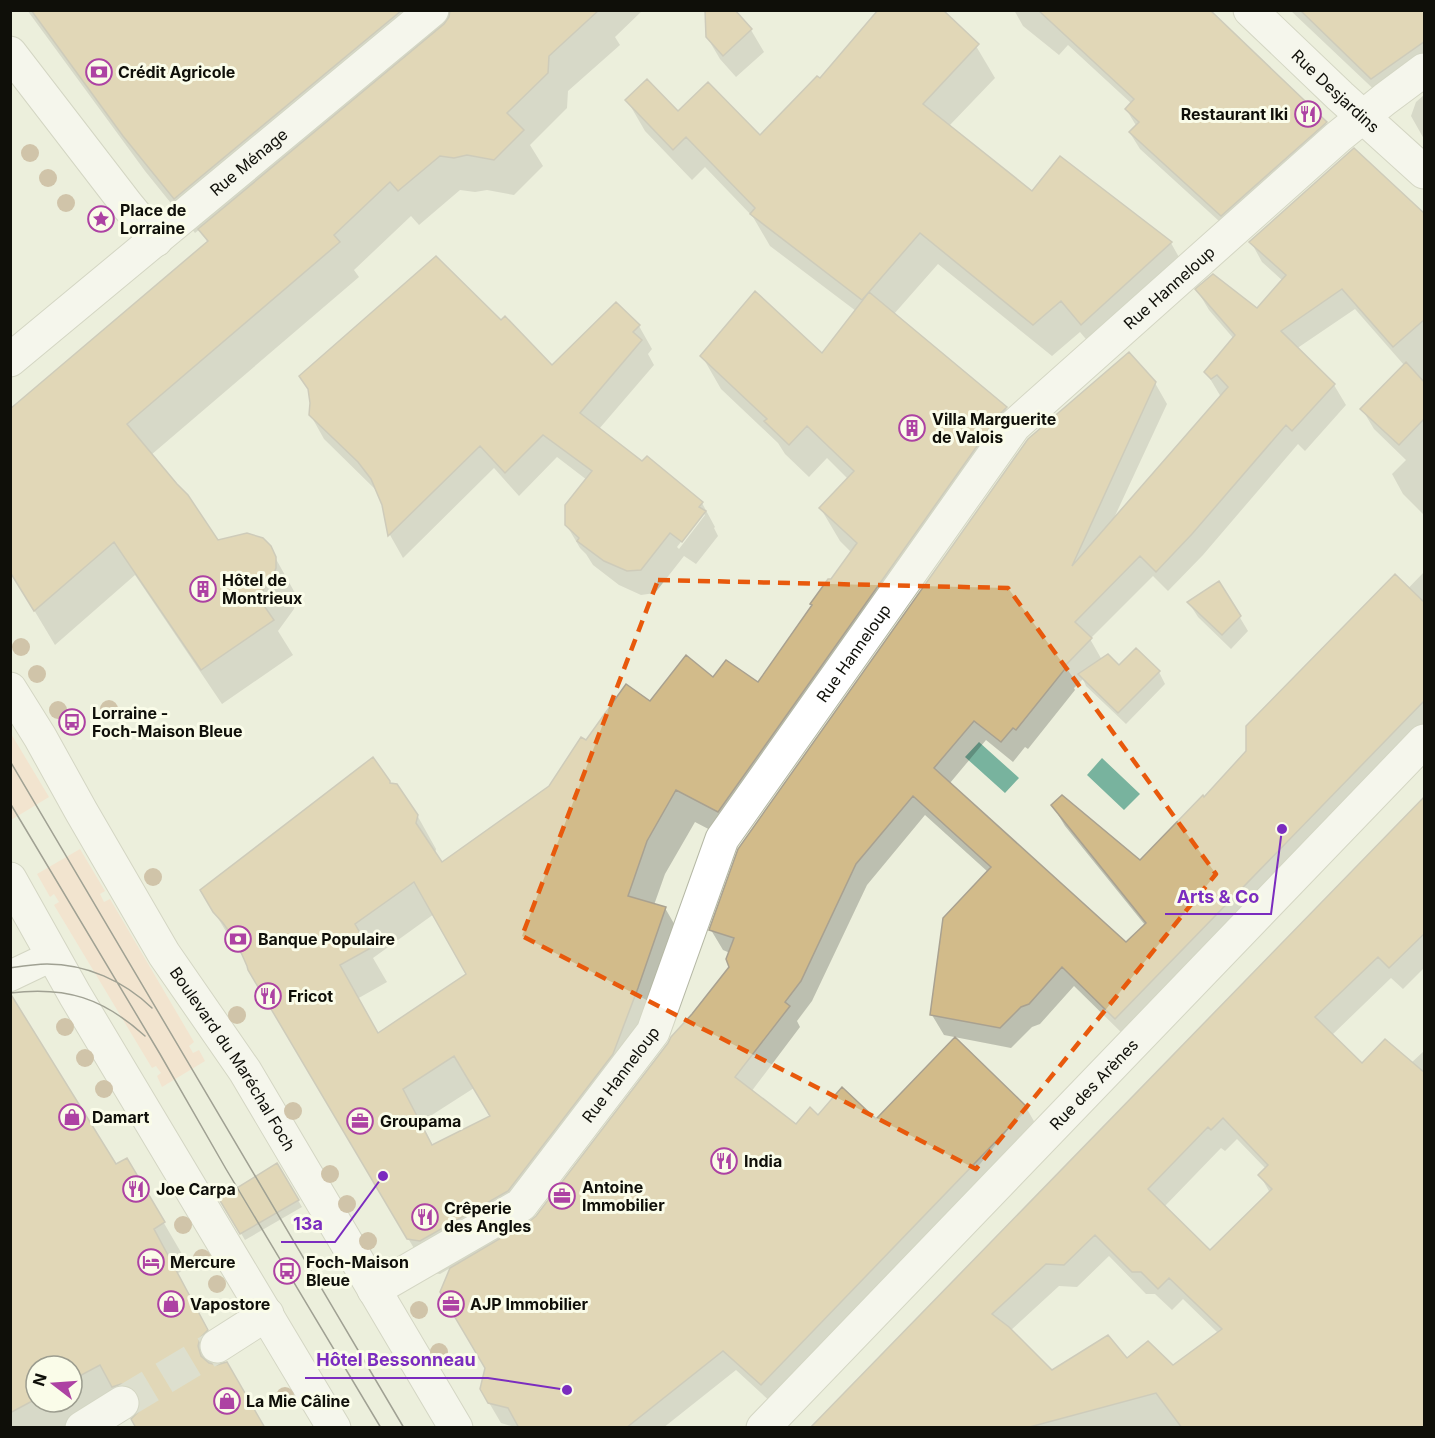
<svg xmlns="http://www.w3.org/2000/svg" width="1435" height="1438" viewBox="0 0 1435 1438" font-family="Inter,sans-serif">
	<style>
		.green { fill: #f9d7bf }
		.water { fill: #78b39e }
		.shadow { fill: #0003; fill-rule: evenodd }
		.building { fill: #d2bb8a; stroke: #a9a190; stroke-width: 1.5; fill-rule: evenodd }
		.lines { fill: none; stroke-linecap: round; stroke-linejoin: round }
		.minor-tunnel { stroke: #cbcdbc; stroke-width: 33; stroke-dasharray: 33 16; stroke-linecap: butt }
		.pedestrian-casing { stroke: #b5b8a5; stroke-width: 32 }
		.minor-casing { stroke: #b5b8a5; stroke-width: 35 }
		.tertiary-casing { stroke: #b5b8a5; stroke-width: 35 }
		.secondary-casing { stroke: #b5b8a5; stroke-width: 35 }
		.pedestrian { stroke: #fff; stroke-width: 30 }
		.minor { stroke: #fff; stroke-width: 33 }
		.tertiary { stroke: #fff; stroke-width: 33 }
		.secondary { stroke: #fff; stroke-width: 33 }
		.tram { stroke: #43443b; stroke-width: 1.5 }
		.tree { fill: #ae906c }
		.marked { fill: none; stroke: #e8590c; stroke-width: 4.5; stroke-dasharray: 12 8; stroke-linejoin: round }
		.labels { text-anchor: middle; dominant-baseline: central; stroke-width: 6; stroke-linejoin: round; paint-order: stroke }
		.poi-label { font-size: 16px; font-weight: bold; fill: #0f0f09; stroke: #fafce9; text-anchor: start }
		.street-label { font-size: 16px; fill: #0f0f09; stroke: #fafce9 }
		.leader { fill: none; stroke: #7b2cbf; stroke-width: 2 }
		.callout-dot { fill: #7b2cbf; stroke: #fafce9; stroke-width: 2 }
		.callout-label { font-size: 18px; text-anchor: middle; font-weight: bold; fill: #7b2cbf; stroke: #fafce9; stroke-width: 6; stroke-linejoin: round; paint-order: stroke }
	</style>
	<rect width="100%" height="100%" fill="#ecefdc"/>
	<!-- green -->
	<path class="green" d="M10 732 49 797 11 820H10Z
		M80 849 105 891 100 894 104 902 110 899 194 1042 189 1046 193 1053 199 1050 205 1061 162 1087 157 1076 161 1073 156 1066 152 1068 54 905 59 902 54 894 50 897 37 874Z"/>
	<!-- water -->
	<path class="water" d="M979 742 1019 778 1005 793 965 757Z
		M1102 758 1140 794 1124 810 1087 775Z"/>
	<!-- shadow -->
	<path class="shadow" d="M27 10H643L615 37 620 45 568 91 567 108 530 145 543 166 514 195 487 190 475 192 460 190 419 225 411 216 354 270 359 277 151 455 217 541 267 543 295 593V603L294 609 278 631 293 655 222 704 135 575 55 645 10 570 208 243 200 229 195 233 145 171Z
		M1014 10H1207L1326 123 1335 139 1231 232 1140 149 1130 133 1137 127 1126 109 1132 104 1068 45 1059 55 1023 26Z
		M1290 10H1424V70L1384 99Z
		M751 30 764 52 736 77 720 59 707 37Z
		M976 46 995 78 949 126 1033 193 1061 158 1171 243 1189 275 1100 356 1080 332 1052 356 938 264 894 314 1006 408 1024 441 1017 448 737 844 695 822 665 874 654 905 665 908 684 941 631 1087 526 1225 537 1217 730 967V953L723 950 711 930 1155 383 1167 404 1114 518 1221 397 1206 372 1234 339 1209 310 1197 290 1258 311 1283 281 1262 262 1251 242 1424 216V515L1403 494 1392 474 1406 460 1374 429 1362 409 1404 365 1355 309 1296 349 1334 385 1346 405 1305 451 1298 444 1203 555 1168 591 1153 576 1090 639 1102 660 1119 667 1159 672 1165 684 1126 724 1086 686 1083 679 1074 688 1075 690 1028 749 1025 747 1013 762 986 740 950 783 1126 944 1145 925 1065 826 1053 806 1140 862 1204 799 1424 572V732L1127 1038 1074 986 1040 1024 1032 1027 1011 1048 944 1035 932 1015 988 872 925 815 867 885 812 1001 797 1021 800 1027 751 1092 796 1126 819 1117 876 1122 955 1040 1027 1109 1039 1130 773 1404 736 1370 663 1428H518L501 1423 481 1389 486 1368 452 1267 440 1274 428 1272 269 1003 248 963 234 945 202 891 389 782 417 815 436 849 435 854 442 864 550 787 587 741 651 704 713 679 758 684 813 607 811 604 832 580 852 553 840 541 821 509 848 479 827 458 809 477 785 454 778 443 721 389 702 356 822 355 856 311 770 246 753 217 705 167 692 180 645 131 627 100 760 137 820 81ZM434 914 468 975 377 1035 357 999 387 982 373 958ZM474 1088 491 1117 433 1146 421 1122Z
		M1424 95V139L1411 116 1416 102Z
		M501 322 552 367 639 326 652 349 648 354 654 365 599 429 642 463 702 503 715 527 714 528 718 536 696 564 684 556 655 593 641 595 619 585 593 565 586 554 580 548 566 524 587 480 557 457 519 496 494 468 403 558 390 535 383 504 378 492 324 439 310 414ZM703 513 705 515 679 549 677 547Z
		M1189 603 1239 616 1248 631 1231 649 1198 617Z
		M1424 798V968L1403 989 1391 978 1332 1035 1362 1065 1411 1063 1424 1051V1428H813ZM1237 1139 1266 1169 1260 1175 1270 1193 1210 1252 1164 1207 1221 1148 1225 1151ZM1109 1256 1146 1294H1155L1172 1310 1183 1299 1218 1333 1172 1367 1126 1360 1052 1372 1010 1331 1059 1286 1077 1287Z
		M10 1023 115 1166 127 1160 189 1266 177 1274 227 1366 138 1428 126 1407 89 1428H10ZM36 1366H72V1402H36Z
		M277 1165 302 1207 245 1240 221 1200Z"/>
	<!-- building -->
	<path class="building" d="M31 10H402L174 199 123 136Z
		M450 10H599L549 56 548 73 507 113 524 130 494 160 467 155 454 158 440 156 398 191 390 182 334 235 340 242 127 424 177 484 188 495 218 540 247 533 263 538 271 546 276 557V568L272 578 258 597 274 620 201 670 114 542 34 611 10 572V409L208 241 198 229 444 24 449 17Z
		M705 10H735L752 29 723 56 706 37Z
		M878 10H943L979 44 923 104 1032 191 1060 156 1172 242 1081 325 1061 301 1033 325 920 233 862 300 750 214 755 208 686 137 673 150 625 100 647 79 678 111 708 82 760 135 817 76 820 78Z
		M1038 10H1210L1327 122 1221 216 1129 132 1139 122 1125 109 1134 99Z
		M1300 10H1425V41L1371 79Z
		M1354 148 1425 214V319L1393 347 1342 289 1281 331 1335 384 1292 431 1286 425 1192 534 1156 572 1140 556 1075 622 1092 638 1064 667 1065 669 1016 730 1013 728 1001 742 974 721 934 768 1126 942 1146 923 1051 805 1062 795 1140 860 1203 795 1204 797 1246 751V726L1395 574 1425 603V700L1115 1019 1062 967 1029 1004 1021 1007 1000 1028 930 1015 943 918 991 867 913 796 856 864 801 981 785 1002 790 1006 735 1077 796 1124 810 1107 818 1115 842 1087 876 1119 955 1037 1028 1108 761 1385 723 1351 626 1428H519L508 1408 488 1403 480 1389 485 1368 440 1292 450 1268 530 1221 536 1216 668 1043 671 1037 692 1014 729 967 726 959 734 938 709 930 738 849 1028 439 1129 352 1156 382 1072 566 1228 387 1217 375 1211 379 1204 372 1235 335 1195 289 1213 274 1257 308 1286 275 1249 242Z
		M436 256 501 320 505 316 552 365 616 302 640 325 633 332 642 340 580 413 642 461 647 456 703 502 699 507 706 511 682 542 670 533 641 570 627 571 604 561 577 541 579 538 565 525V505L592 471 543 435 505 473 480 446 388 536 382 505 371 479 358 462 309 415 310 403 308 389 299 376Z
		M755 291 822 353 869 292 1007 407 999 415 718 812 676 790 647 841 628 896 666 907 638 988 613 1054 508 1191 420 1241 407 1239 248 970 247 966 236 941 223 923 213 912 200 890 373 757 390 781V783L397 784 418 815 416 823 442 862 549 786 581 737 586 740 626 684 650 701 686 655 713 677 726 660 758 682 812 605 810 604 828 579H831L857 543 819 508 854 471 807 426 789 445 764 421 767 419 700 356ZM414 882 466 974 378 1033 340 965 369 949 355 924ZM454 1056 490 1116 432 1145 403 1089Z
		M1406 362 1425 383V418L1399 445 1360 409Z
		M1219 581 1241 616 1222 635 1187 602Z
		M1136 648 1160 671 1118 713 1078 674 1108 654 1119 665Z
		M1425 796V933L1389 968 1378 957 1315 1017 1362 1063 1385 1039 1425 1073V1428H1182L1156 1393 1026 1428H810ZM1223 1118 1268 1165 1258 1175 1272 1189 1210 1250 1148 1189 1208 1127 1211 1130ZM1095 1235 1132 1272H1141L1158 1289 1169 1278 1222 1329 1173 1365 1148 1341 1127 1358 1108 1335 1052 1370 1009 1327 992 1314 1046 1264 1064 1265Z
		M10 993 116 1164 127 1158 165 1222 154 1229 208 1330 200 1338 198 1346 201 1356 209 1363 217 1365 227 1362 265 1428H136L131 1419 139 1411 141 1403 138 1394 130 1386 121 1384 112 1387 100 1365 72 1380V1366H36V1399L10 1413Z
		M277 1163 299 1200 240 1234 219 1199Z"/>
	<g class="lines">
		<!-- minor-tunnel -->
		<path class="minor-tunnel" d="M122 1403 217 1346"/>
		<!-- pedestrian casing -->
		<g class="pedestrian-casing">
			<path id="pedestrian" d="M10 976 52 956"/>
		</g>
		<!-- minor casing -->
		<g class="minor-casing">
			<g id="minor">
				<path id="s1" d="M1250 10 1340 96 1424 172"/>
				<path d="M10 53 127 205 156 240"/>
				<path id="s2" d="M10 360 432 10"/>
				<path d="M217 1346 267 1314"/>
				<path d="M82 1428 122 1403"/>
				<path id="s3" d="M763 1428 1424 741"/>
			</g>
		</g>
		<!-- tertiary casing -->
		<g class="tertiary-casing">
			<g id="tertiary">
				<path id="s4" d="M374 1290 521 1205 653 1032 722 839 1014 426 1338 137 1385 99 1424 70"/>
			</g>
		</g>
		<!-- secondary casing -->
		<g class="secondary-casing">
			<g id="secondary">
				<path id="s5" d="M10 689 40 737 81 811 164 954 245 1071 456 1428"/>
				<path d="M10 879 75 995 334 1428"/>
			</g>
		</g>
		<!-- pedestrian -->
		<use href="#pedestrian" class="pedestrian"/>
		<!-- minor -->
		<use href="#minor" class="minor"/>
		<!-- tertiary -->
		<use href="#tertiary" class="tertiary"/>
		<!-- secondary -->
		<use href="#secondary" class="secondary"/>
		<!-- tram -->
		<path class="tram" d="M10 761 404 1428
			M10 803 160 1054 226 1169 381 1428
			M10 968C23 966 35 964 47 964 86 964 124 981 152 1008
			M10 993C66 986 103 998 145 1036"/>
	</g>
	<!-- trees -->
	<g class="tree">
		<circle cx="30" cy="153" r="9"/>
		<circle cx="48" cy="178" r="9"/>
		<circle cx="66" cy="203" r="9"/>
		<circle cx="21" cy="647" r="9"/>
		<circle cx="37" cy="674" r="9"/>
		<circle cx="109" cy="709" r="9"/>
		<circle cx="58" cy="710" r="9"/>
		<circle cx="153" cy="877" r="9"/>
		<circle cx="237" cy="1015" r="9"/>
		<circle cx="65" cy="1027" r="9"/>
		<circle cx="85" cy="1058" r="9"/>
		<circle cx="104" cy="1089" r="9"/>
		<circle cx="293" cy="1111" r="9"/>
		<circle cx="330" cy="1174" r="9"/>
		<circle cx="347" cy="1204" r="9"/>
		<circle cx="183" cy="1225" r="9"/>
		<circle cx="368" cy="1241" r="9"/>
		<circle cx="202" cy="1258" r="9"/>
		<circle cx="217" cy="1284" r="9"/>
		<circle cx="419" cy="1310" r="9"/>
		<circle cx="439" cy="1352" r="9"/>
		<circle cx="285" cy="1396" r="9"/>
	</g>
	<!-- marked area -->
	<path d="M0 0H1435V1438H0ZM658 580 1008 588 1216 874 976 1169 522 936Z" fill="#ecefdc" fill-opacity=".55" fill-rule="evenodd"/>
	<path class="marked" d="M658 580 1008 588 1216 874 976 1169 522 936Z"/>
	<!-- icons -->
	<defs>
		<g id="bank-ring" transform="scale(1.35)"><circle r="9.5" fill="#fafce9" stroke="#ad42a3" stroke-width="1.5"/><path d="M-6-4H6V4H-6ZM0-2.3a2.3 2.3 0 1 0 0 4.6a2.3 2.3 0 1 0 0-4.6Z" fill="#ad42a3"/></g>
		<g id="restaurant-ring" transform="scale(1.35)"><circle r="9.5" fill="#fafce9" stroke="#ad42a3" stroke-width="1.5"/><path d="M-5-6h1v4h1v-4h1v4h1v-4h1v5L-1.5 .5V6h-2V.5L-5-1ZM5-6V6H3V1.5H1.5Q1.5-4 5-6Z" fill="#ad42a3"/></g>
		<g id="sight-ring" transform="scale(1.35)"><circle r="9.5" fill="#fafce9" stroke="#ad42a3" stroke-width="1.5"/><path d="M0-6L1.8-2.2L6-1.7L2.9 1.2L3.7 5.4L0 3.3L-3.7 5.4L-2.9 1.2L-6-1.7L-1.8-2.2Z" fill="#ad42a3"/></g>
		<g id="building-ring" transform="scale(1.35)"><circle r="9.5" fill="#fafce9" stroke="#ad42a3" stroke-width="1.5"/><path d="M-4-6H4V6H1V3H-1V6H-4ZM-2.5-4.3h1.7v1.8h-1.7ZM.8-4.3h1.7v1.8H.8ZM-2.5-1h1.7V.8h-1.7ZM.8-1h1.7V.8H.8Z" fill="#ad42a3"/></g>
		<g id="bus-ring" transform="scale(1.35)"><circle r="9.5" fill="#fafce9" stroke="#ad42a3" stroke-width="1.5"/><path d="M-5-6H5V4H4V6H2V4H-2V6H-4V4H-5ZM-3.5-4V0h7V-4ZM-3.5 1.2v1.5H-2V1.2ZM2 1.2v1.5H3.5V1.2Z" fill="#ad42a3"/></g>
		<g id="shop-ring" transform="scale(1.35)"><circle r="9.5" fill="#fafce9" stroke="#ad42a3" stroke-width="1.5"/><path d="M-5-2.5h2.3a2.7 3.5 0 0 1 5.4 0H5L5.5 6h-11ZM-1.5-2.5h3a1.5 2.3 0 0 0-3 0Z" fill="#ad42a3"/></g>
		<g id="office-ring" transform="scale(1.35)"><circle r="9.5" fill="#fafce9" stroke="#ad42a3" stroke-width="1.5"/><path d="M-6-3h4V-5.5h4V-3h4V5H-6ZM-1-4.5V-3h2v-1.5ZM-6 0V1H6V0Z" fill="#ad42a3"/></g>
		<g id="hotel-ring" transform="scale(1.35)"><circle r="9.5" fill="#fafce9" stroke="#ad42a3" stroke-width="1.5"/><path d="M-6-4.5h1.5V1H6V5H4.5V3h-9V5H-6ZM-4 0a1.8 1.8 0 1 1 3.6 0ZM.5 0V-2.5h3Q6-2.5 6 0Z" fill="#ad42a3"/></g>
	</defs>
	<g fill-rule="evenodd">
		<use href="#bank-ring" x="99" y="72"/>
		<use href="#restaurant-ring" x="1308" y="114"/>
		<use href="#sight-ring" x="101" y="219"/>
		<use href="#building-ring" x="912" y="428"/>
		<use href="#building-ring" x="203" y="589"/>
		<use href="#bus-ring" x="72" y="722"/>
		<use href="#bank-ring" x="238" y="939"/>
		<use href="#restaurant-ring" x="268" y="996"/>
		<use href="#shop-ring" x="72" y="1117"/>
		<use href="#office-ring" x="360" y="1121"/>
		<use href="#restaurant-ring" x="724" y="1161"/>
		<use href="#restaurant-ring" x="136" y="1189"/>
		<use href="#office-ring" x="562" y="1196"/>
		<use href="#restaurant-ring" x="425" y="1217"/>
		<use href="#hotel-ring" x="151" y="1262"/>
		<use href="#bus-ring" x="287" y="1271"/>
		<use href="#shop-ring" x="171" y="1304"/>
		<use href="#office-ring" x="451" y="1304"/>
		<use href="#shop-ring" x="227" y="1401"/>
	</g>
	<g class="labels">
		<!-- poi labels -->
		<g class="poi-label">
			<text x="118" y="72">Crédit Agricole</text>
			<text x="1288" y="114" text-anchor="end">Restaurant Iki</text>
			<text x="120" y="210">Place de<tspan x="120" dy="18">Lorraine</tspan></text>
			<text x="932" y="419">Villa Marguerite<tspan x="932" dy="18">de Valois</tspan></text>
			<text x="222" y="580">Hôtel de<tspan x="222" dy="18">Montrieux</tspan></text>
			<text x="92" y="713">Lorraine -<tspan x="92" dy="18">Foch-Maison Bleue</tspan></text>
			<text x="258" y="939">Banque Populaire</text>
			<text x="288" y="996">Fricot</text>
			<text x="92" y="1117">Damart</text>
			<text x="380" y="1121">Groupama</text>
			<text x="744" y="1161">India</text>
			<text x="582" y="1187">Antoine<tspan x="582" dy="18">Immobilier</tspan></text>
			<text x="156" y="1189">Joe Carpa</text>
			<text x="444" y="1208">Crêperie<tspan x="444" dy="18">des Angles</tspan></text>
			<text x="170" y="1262">Mercure</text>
			<text x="306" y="1262">Foch-Maison<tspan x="306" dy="18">Bleue</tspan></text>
			<text x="190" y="1304">Vapostore</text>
			<text x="470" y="1304">AJP Immobilier</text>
			<text x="246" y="1401">La Mie Câline</text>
		</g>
		<!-- street labels -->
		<g class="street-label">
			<text stroke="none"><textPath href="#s1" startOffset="118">Rue Desjardins</textPath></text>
			<text stroke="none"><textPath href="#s2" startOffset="310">Rue Ménage</textPath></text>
			<text stroke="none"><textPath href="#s4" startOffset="1306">Rue Hanneloup</textPath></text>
			<text stroke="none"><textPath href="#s4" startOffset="820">Rue Hanneloup</textPath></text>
			<text stroke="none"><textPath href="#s5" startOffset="432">Boulevard du Maréchal Foch</textPath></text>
			<text stroke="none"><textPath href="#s4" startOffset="334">Rue Hanneloup</textPath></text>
			<text stroke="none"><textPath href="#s3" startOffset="477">Rue des Arènes</textPath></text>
		</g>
	</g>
	<!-- callouts -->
	<path class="leader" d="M1282 829L1271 914H1165M383 1176L335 1242H281M567 1390L488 1378H305"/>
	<g class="callout-dot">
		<circle cx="1282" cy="829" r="6"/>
		<circle cx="383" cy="1176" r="6"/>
		<circle cx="567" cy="1390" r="6"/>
	</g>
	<g class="callout-label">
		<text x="1218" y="903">Arts &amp; Co</text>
		<text x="308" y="1230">13a</text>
		<text x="396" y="1366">Hôtel Bessonneau</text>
	</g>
	<!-- border -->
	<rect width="1435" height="1438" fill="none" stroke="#0f0f09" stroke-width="24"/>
	<!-- north arrow -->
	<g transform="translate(54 1384) rotate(287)"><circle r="28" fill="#fafce9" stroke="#9c9d8f" stroke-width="1.5"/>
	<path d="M0-4.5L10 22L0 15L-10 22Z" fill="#ad42a3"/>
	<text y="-9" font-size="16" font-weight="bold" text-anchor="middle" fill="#0f0f09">N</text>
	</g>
</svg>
